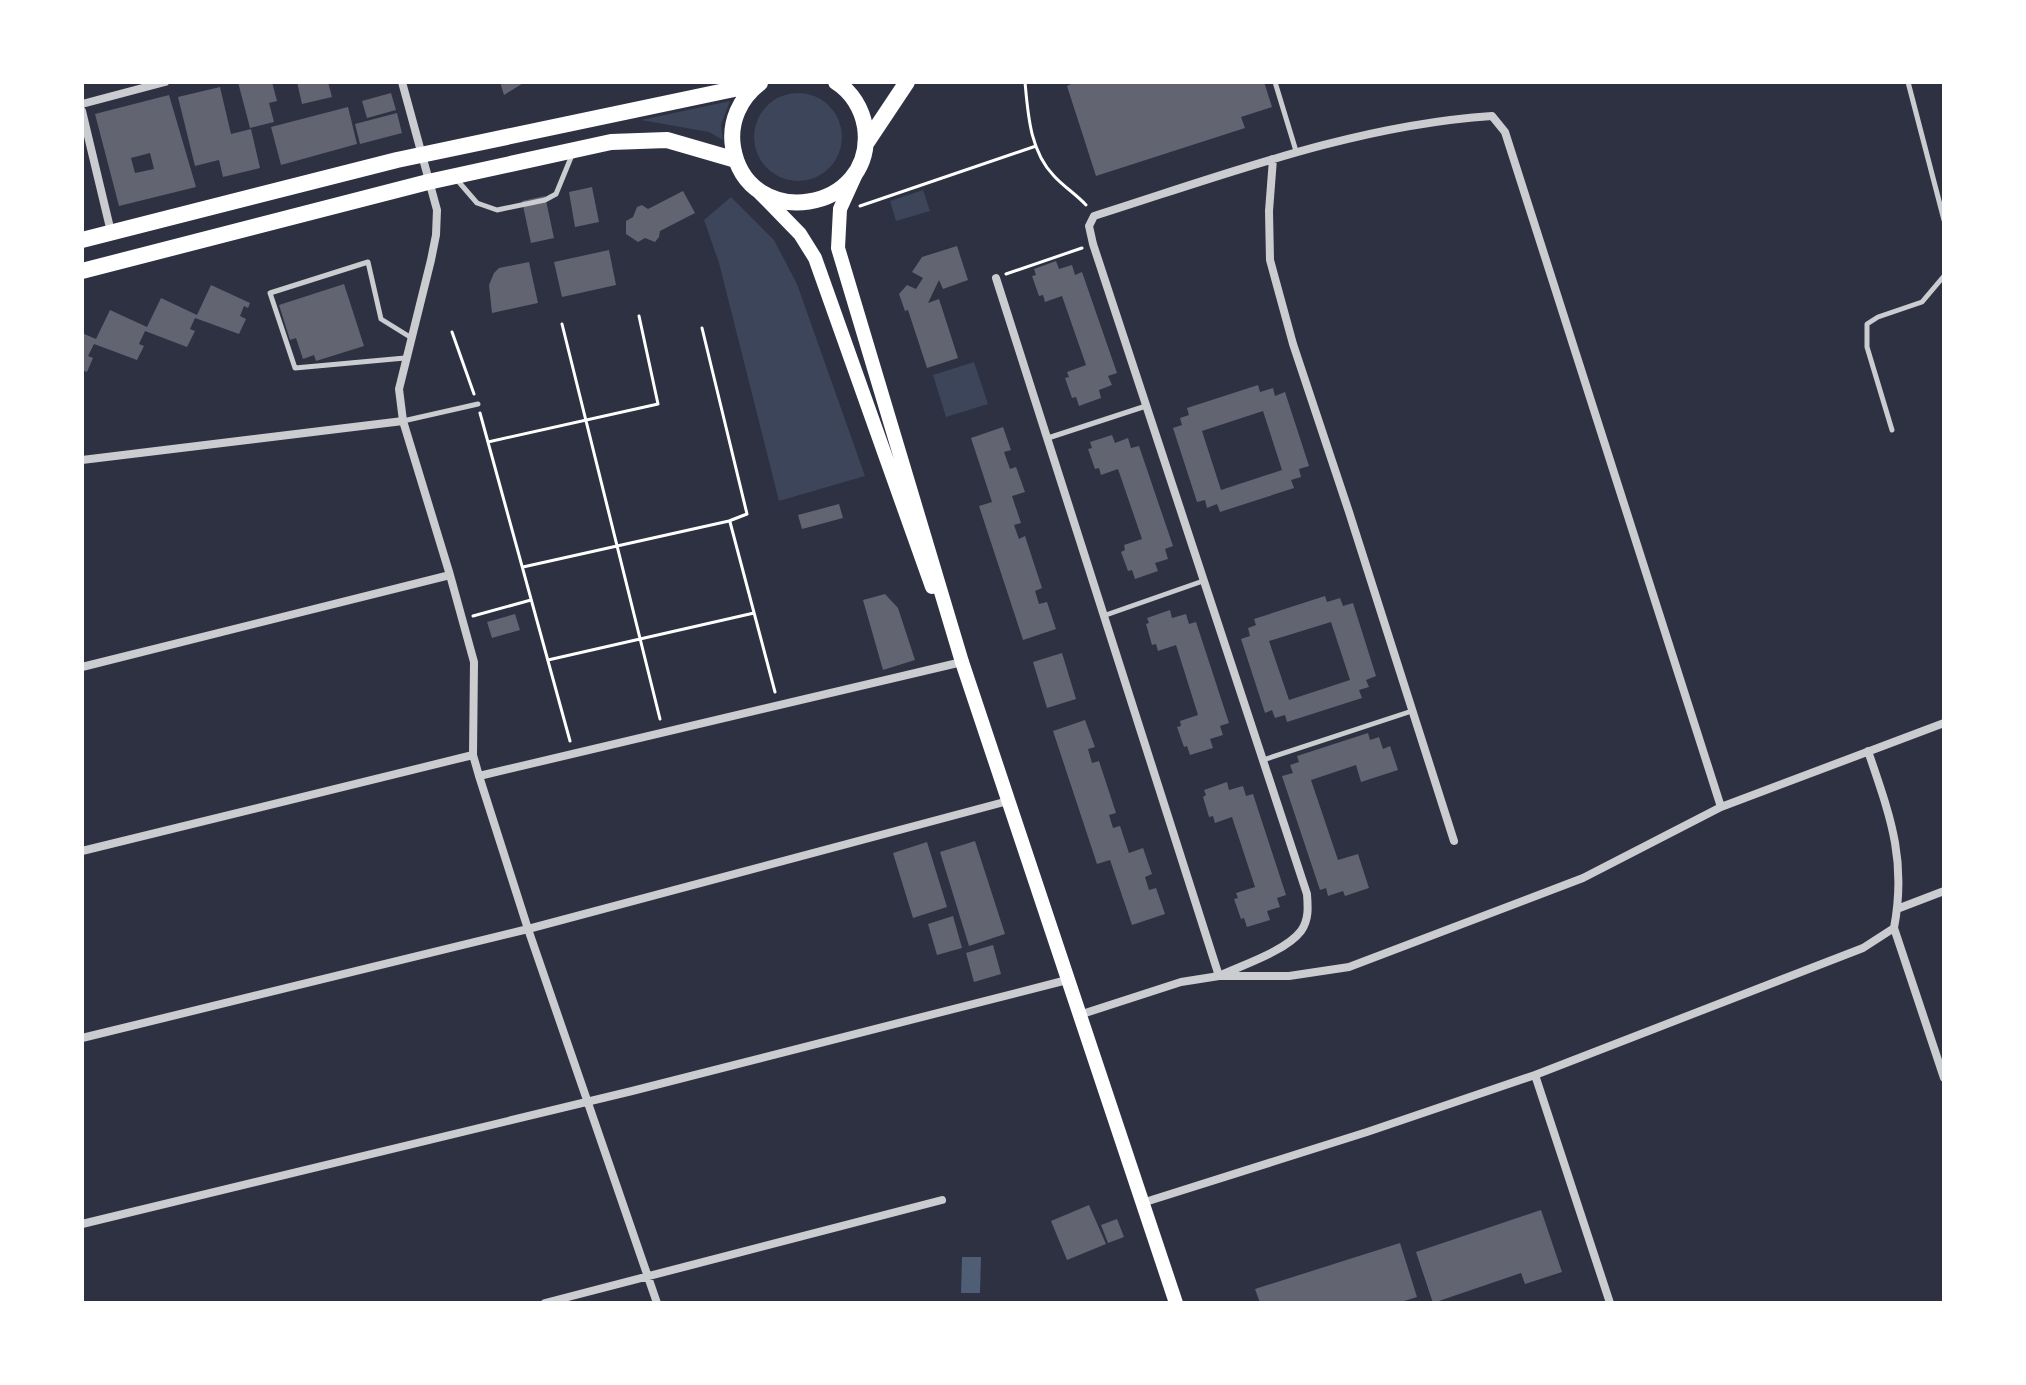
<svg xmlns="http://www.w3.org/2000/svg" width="2026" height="1385" viewBox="0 0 2026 1385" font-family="'Archivo Narrow',sans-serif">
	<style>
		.green { fill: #3c4559 }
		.water { fill: #4f5d75 }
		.building { fill: #626471; fill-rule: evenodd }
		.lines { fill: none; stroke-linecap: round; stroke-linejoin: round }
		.path { stroke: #fff; stroke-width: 3 }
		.service { stroke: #caccd0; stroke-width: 5 }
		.minor { stroke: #caccd0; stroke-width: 8 }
		.secondary { stroke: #fff; stroke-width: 14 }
		.primary { stroke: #fff; stroke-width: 16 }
	</style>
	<rect width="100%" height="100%" fill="#2d3142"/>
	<!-- green -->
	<path class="green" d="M754 137a44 44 0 1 1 88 0a44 44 0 1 1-88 0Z
		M730 101 721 125 723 140 709 132 641 120Z
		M923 190 930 211 896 221 890 201Z
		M731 197 774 240 797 284 865 476 779 501 719 263 704 220Z
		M974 362 988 404 946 417 933 375Z"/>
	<!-- water -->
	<path class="water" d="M962 1257H981L980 1293H961Z"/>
	<!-- building -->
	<path class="building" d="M238 82H272L277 101 269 103 274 122 250 128Z
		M297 82H328L332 97 302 104Z
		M500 82H525L504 95Z
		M1075 82H1264L1272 107 1241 117 1245 128 1096 176 1067 86Z
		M220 87 231 134 251 129 260 168 223 177 219 160 195 166 178 97Z
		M391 93 396 110 367 118 362 101Z
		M169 95 196 187 119 206 95 114ZM150 153 154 169 135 173 131 158Z
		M348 107 357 144 281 165 271 127Z
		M397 113 402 133 360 144 355 124Z
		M592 187 599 222 575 227 569 192Z
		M683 191 695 213 660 231 659 237 655 242 645 238 638 242 626 234V221L633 217 637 207 642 205 648 209Z
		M545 196 554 238 531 243 522 201Z
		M957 246 968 280 943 289 939 280 928 303 939 299 958 358 927 368 908 310 905 311 899 294 907 285 916 289 923 278 912 272 922 257Z
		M609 250 616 285 562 297 554 262Z
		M1056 261 1059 269 1072 265 1075 275 1082 272 1117 373 1108 376 1112 385 1099 390 1101 398 1079 406 1076 397 1072 398 1065 378 1069 377 1067 372 1086 365 1062 296 1045 302 1043 295 1039 296 1032 276 1036 275 1034 269Z
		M529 262 538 303 492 313 489 285 494 273 499 268Z
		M344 284 364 346 316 361 314 355 303 359 296 338 290 340 279 305Z
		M211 285 250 303 248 308 244 306 240 316 246 319 239 334 195 318 190 329 195 331 187 347 145 331 139 344 144 346 137 360 94 344 88 356 93 358 87 372 82 370V333L96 339 110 310 147 327 161 298 197 315Z
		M1258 385 1260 392 1273 388 1275 396 1285 392 1309 466 1299 469 1301 477 1291 480 1294 488 1220 512 1217 504 1207 508 1205 500 1197 502 1173 428 1182 425 1180 418 1189 415 1187 408ZM1263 411 1282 470 1221 490 1202 431Z
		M1003 427 1011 450 1004 452 1010 469 1016 467 1025 492 1012 496 1021 523 1014 525 1019 539 1025 536 1042 588 1035 591 1039 604 1047 602 1056 629 1023 640 979 506 992 502 971 438Z
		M1112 435 1115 443 1128 438 1131 448 1139 446 1173 546 1165 549 1168 559 1155 563 1158 571 1135 579 1132 570 1128 571 1121 552 1125 550 1124 545 1142 539 1118 469 1101 475 1099 468 1095 469 1088 449 1092 448 1090 442Z
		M839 504 843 518 802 529 798 515Z
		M885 594 898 608 915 660 883 670 863 600Z
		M1325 596 1327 602 1340 598 1343 606 1353 603 1376 676 1366 680 1369 687 1359 690 1362 698 1287 722 1285 715 1275 718 1272 710 1265 713 1241 639 1250 636 1248 628 1256 625 1254 619ZM1331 622 1350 680 1289 700 1269 641Z
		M1170 610 1172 618 1186 614 1189 624 1196 622 1229 723 1220 726 1223 735 1210 739 1213 748 1190 755 1187 746 1184 747 1177 727 1181 726 1180 721 1198 715 1176 645 1158 651 1156 644 1152 645 1146 624 1149 623 1147 618Z
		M515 614 520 630 492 638 487 622Z
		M1062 653 1076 699 1047 708 1033 662Z
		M1085 720 1095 747 1088 749 1092 763 1099 761 1116 813 1109 815 1113 828 1120 826 1129 853 1143 848 1152 874 1145 877 1149 890 1156 888 1165 914 1132 925 1110 860 1097 864 1053 731Z
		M1368 733 1370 740 1379 737 1383 749 1390 746 1398 770 1361 782 1356 765 1311 780 1338 860 1358 854 1369 888 1345 896 1343 891 1328 896 1326 888 1320 890 1282 776 1293 773 1290 765 1299 762 1297 756Z
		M1227 782 1229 790 1243 786 1246 796 1253 794 1286 895 1277 898 1280 907 1267 911 1270 920 1247 927 1244 918 1241 919 1234 899 1238 898 1236 893 1255 887 1232 817 1215 823 1213 816 1209 817 1203 797 1206 795 1204 790Z
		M975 841 1005 934 969 946 940 852Z
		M927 842 947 907 913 918 893 853Z
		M953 916 962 948 937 955 928 924Z
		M993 945 1001 974 974 982 966 953Z
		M1089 1205 1106 1244 1067 1260 1051 1221Z
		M1541 1210 1562 1272 1525 1284 1521 1273 1433 1303 1416 1252Z
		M1117 1219 1124 1237 1108 1243 1101 1225Z
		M1400 1243 1417 1297 1398 1303H1260L1255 1289Z"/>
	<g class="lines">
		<!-- path -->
		<path class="path" d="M1025 82C1028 115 1030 151 1054 176 1064 187 1076 194 1086 205
			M860 206 1036 146
			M1006 274 1082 248
			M562 324 660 719
			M452 332 474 394
			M480 413 570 741
			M488 442 658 404 639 316
			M730 522 775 692
			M523 567 729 521 747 514 702 328
			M473 616 531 600
			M548 660 754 613"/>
		<!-- service -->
		<path class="service" d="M1275 82 1296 151
			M1908 82 1944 220
			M458 181 477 203 497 210 545 200 556 194 572 155
			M405 358 295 368 270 293 368 262 381 319 410 337
			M403 421 478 404
			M1892 430 1867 347V324L1878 317 1922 302 1944 276
			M1048 438 1146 406
			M1103 616 1203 581
			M1263 760 1412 711"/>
		<!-- minor -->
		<path class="minor" d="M402 82 437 210 436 235 431 260 399 389 403 421 450 575 474 662 473 755 479 776 528 929 657 1303
			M82 104 165 82
			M82 111 111 232
			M1273 159 1269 211 1270 260 1293 344 1349 512 1454 841
			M996 278 1219 976
			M82 460 403 421
			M82 667 450 575
			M1868 751C1890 816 1907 859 1894 928L1944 1078
			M479 776 962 662
			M82 851 473 755
			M1897 909 1944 891
			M1219 976C1242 965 1286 951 1301 931 1309 920 1308 907 1307 894L1093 244 1089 226 1094 216C1224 175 1355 125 1492 116L1505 132 1721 807
			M1079 1015 1181 982 1219 976H1289L1349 967 1583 878 1721 807 1944 723
			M82 1038 528 929 1008 801
			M1535 1075 1610 1303
			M1142 1203 1367 1132 1535 1075 1863 948 1894 928
			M82 1224 632 1091 1067 980
			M545 1303 942 1200"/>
		<!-- secondary -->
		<path class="secondary" d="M855 176 840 209 838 248 962 662 1176 1303
			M760 193 800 234 815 258 932 587"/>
		<!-- primary -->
		<path class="primary" d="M760 83C740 98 729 122 733 147 747 233 877 213 865 127 862 109 852 92 836 82
			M867 142 907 82
			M82 240 397 160 758 84
			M82 271 428 182 611 142 667 140 736 160"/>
	</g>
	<!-- border -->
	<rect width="2026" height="1385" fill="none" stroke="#ffffff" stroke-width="168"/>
</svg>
